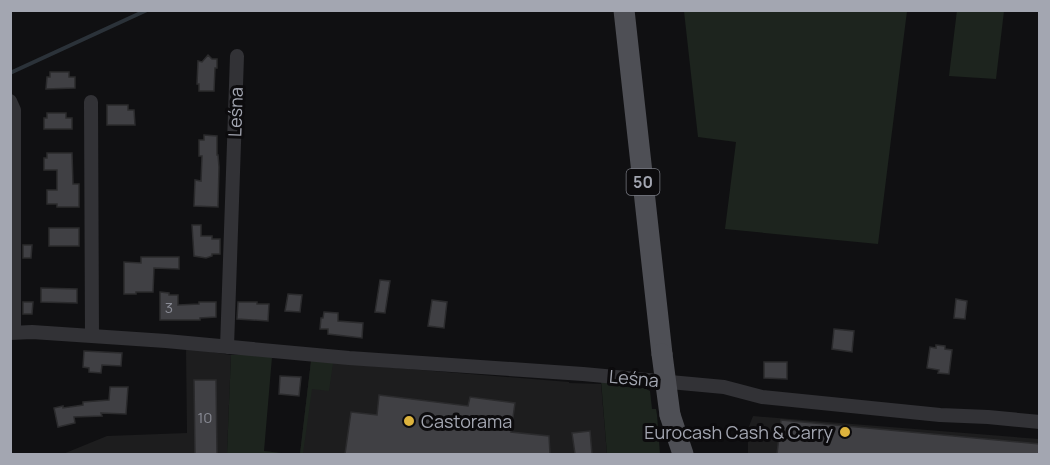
<svg xmlns="http://www.w3.org/2000/svg" width="1050" height="465" viewBox="0 0 1050 465" font-family="Manrope,sans-serif">
	<style>
		.built { fill: #1d1d1e }
		.green { fill: #1d241e }
		.lines { fill: none; stroke-linecap: round; stroke-linejoin: round }
		.stream { stroke: #2b3239; stroke-width: 4 }
		.building { fill: #404044; stroke: #2b2b2d; stroke-width: 1.5 }
		.street { stroke: #323236; stroke-width: 14 }
		.primary { stroke: #4e4f55; stroke-width: 21 }
		.primary-bridge { stroke: #4e4f55; stroke-width: 21 }
		.poi-dot { fill: #ddb33d; stroke: #0c0b0d; stroke-width: 2 }
		.labels { text-anchor: middle; dominant-baseline: central; stroke-width: 6; stroke-linejoin: round; paint-order: stroke }
		.number-label { font-size: 15px; fill: #8a8c96 }
		.shield { fill: #0c0b0d; stroke: #767880; stroke-width: 1.5 }
		.shield-label { font-size: 16px; font-weight: bold; fill: #a3a6b1 }
		.street-label { font-size: 18px; fill: #a3a6b1; stroke: #0c0b0d }
		.poi-label { font-size: 18px; fill: #a3a6b1; stroke: #0c0b0d; text-anchor: start }
	</style>
	<rect width="100%" height="100%" fill="#101012"/>
	<!-- built -->
	<path class="built" d="M186 348 231 355 227 454H63L107 436 187 433Z
		M311 361 569 382V383L601 384 607 454H300Z
		M753 416 1039 439V454H748V429Z"/>
	<!-- green -->
	<path class="green" d="M957 10 1004 11 996 79 949 76Z
		M684 11H907L878 244 725 229 736 142 698 137Z
		M242 354 272 357 264 451 290 454H227L231 355H240Z
		M311 361 333 363 329 391 312 389 303 454H300Z
		M601 380 626 383V387L644 388 650 391 652 409H656L657 415 660 454H607Z"/>
	<g class="lines">
		<!-- stream -->
		<path class="stream" d="M10 73 147 10"/>
	</g>
	<!-- building -->
	<path class="building" d="M208 55 212 59H217V68H215L214 91H199V84H197L198 61 202 62Z
		M50 72H69V77H75V88L46 89 47 77H50Z
		M107 105H128V110H134L135 125H107Z
		M47 113H66V118H72V129H44V118H47Z
		M204 135 217 136V155H218L219 167 218 207 194 206 195 180 201 181 202 156H199V140H204Z
		M47 153H72L73 184H79V207H57V204H47V190H57V170H44V158H47Z
		M192 225H201V236H212V239H220V254H212V256L206 258 194 256Z
		M49 228H79V246H49Z
		M23 245H32L31 258H23Z
		M141 257H179V269L154 268 153 292H136V294H124V262L141 263Z
		M380 280 390 281 385 313 375 312Z
		M41 288 77 289V303L41 302Z
		M160 292 169 293V295H178V305L199 304V302H216V317L200 318V320H160Z
		M288 294 302 295 300 312 285 311Z
		M956 299 967 301 965 319 954 318Z
		M432 300 447 302 444 328 428 326Z
		M23 302H33L32 314H23Z
		M238 302H257V304H269L268 321 237 319Z
		M324 312 338 313V321L363 323 362 338 328 334V329H320L321 318H323Z
		M834 329 854 331 852 352 832 349Z
		M936 345 945 346V349L952 350 949 374 938 373 939 370 927 368 930 347 936 348Z
		M84 351 122 353 121 366 102 365 101 373 89 372V368L83 367Z
		M764 362H787V379L764 378Z
		M280 376 301 377 299 396 279 394Z
		M194 380H216L217 454H195Z
		M110 387H128L126 414 101 413 102 416 74 417 75 423 58 427 54 408 63 406V408L83 405V402L109 400Z
		M379 395 468 406 470 397 515 403 511 432 549 436 550 454H345L351 412 377 415Z
		M781 420 1040 444V454H777Z
		M590 431 592 454H575L572 433Z"/>
	<g class="lines">
		<!-- street -->
		<path class="street" d="M10 101 14 110V333
			M91 102 92 336
			M10 333 32 332 166 341 349 358 583 374 724 387 762 397 940 415 988 417 1040 422
			M227 347 237 56"/>
		<!-- primary -->
		<path class="primary" d="M624 10 662 354
			M670 415 683 454"/>
		<!-- primary-bridge -->
		<path class="primary-bridge" d="M662 354 670 415"/>
	</g>
	<!-- markers -->
	<g class="poi-dot">
		<circle cx="409" cy="421" r="6"/>
		<circle cx="845" cy="432" r="6"/>
	</g>
	<g class="labels">
		<!-- number labels -->
		<g class="number-label">
			<text x="169" y="307">3</text>
			<text x="205" y="417">10</text>
		</g>
		<!-- shield labels -->
		<rect class="shield" x="626.5" y="169" width="33" height="26" rx="4.5"/>
		<g class="shield-label">
			<text x="643" y="182">50</text>
		</g>
		<!-- street labels -->
		<g class="street-label">
			<text transform="translate(235 112) rotate(-88)">Leśna</text>
			<text transform="translate(634 378) rotate(5)">Leśna</text>
		</g>
		<!-- poi labels -->
		<g class="poi-label">
			<text x="421" y="421">Castorama</text>
			<text x="833" y="432" text-anchor="end">Eurocash Cash &amp; Carry</text>
		</g>
	</g>
	<!-- border -->
	<rect width="1050" height="465" fill="none" stroke="#a3a6b1" stroke-width="24"/>
</svg>
